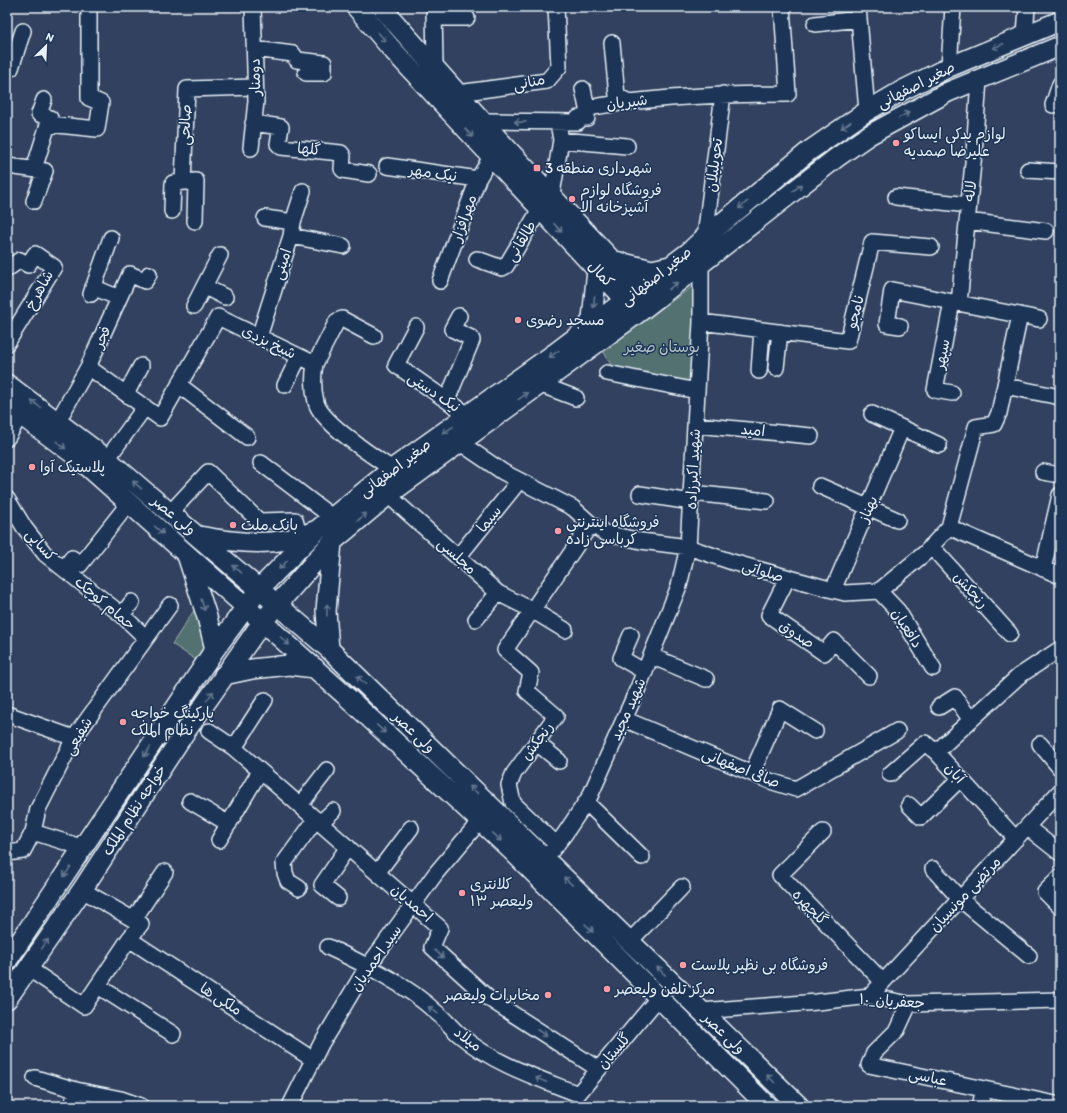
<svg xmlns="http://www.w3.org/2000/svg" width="1067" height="1113" viewBox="0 0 1067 1113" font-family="Itim,'Playpen Sans Arabic',sans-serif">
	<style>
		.green { fill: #527170; stroke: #9db1b4 }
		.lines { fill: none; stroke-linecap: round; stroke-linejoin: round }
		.minor-casing { stroke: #e8f1f8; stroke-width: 18 }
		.major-casing { stroke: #e8f1f8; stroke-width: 22 }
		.minor { stroke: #1d3557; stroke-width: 15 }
		.major { stroke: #1d3557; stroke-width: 19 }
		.oneway { stroke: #64778f }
		.poi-dot { fill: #ff9aa2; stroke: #1d3557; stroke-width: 1.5 }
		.labels { text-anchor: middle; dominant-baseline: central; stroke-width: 3; stroke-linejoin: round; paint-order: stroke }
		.street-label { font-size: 15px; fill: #e8f1f8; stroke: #1d3557 }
		.poi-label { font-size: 15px; fill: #e8f1f8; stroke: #1d3557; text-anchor: start }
		.park-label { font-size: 15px; fill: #b4c4c8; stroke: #1d3557 }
	</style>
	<rect width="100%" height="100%" fill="#32415f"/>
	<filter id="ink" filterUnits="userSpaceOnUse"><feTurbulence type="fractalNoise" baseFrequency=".025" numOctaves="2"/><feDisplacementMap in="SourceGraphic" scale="8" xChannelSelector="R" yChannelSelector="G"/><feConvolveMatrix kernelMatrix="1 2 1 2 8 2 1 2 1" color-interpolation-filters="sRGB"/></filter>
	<g filter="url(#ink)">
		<!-- green -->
		<path class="green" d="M696 284 692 385 612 367 603 350Z
			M195 609 207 640 196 660 172 644Z"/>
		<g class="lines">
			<!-- minor casing -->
			<g class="minor-casing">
				<path id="minor" d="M434 7 435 68
					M858 7 867 111
					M434 18H467
					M815 24 859 19
					M1025 35 1027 7
					M612 43 617 96 627 101
					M254 49 293 54 297 60 324 63V73H306
					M949 67 953 7
					M7 68H11L23 31
					M583 89 587 108
					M458 93 547 81 559 67 556 7
					M1053 105 1060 84
					M482 121 578 122V118H587V108C653 97 720 94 788 94L782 7
					M253 123 281 127 278 144 281 147 341 153 343 156 342 169 343 170 369 174
					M48 124 97 129 101 103 89 98V7
					M561 140 627 146
					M251 148 256 101 253 7
					M7 166 45 171 34 201
					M387 166 478 179
					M34 169 50 118 39 114 44 100
					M1028 170 1060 172
					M183 182 187 89 255 87
					M552 194 561 140 558 123
					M896 197 969 205
					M172 211 173 183 196 181 195 221
					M265 218 293 222
					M967 221 1046 231
					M291 236 343 246
					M705 237 723 94
					M477 259 502 268 506 266 540 209
					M7 269 20 260 28 265 35 254 54 267 7 343
					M440 281 478 179 491 157
					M93 287 119 298
					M205 287 225 297
					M91 294 111 238
					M959 303 974 153 979 79
					M194 306 220 255
					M701 322 848 341 872 242 931 247
					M900 326 887 324 892 290 1039 319
					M416 327 396 365 468 415
					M259 337 291 236 293 222 303 191
					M315 364 337 321 342 319 374 336
					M88 367 160 418 218 317 315 364C313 376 313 390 316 402 321 423 373 456 392 469
					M776 368 780 332
					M759 371 762 330
					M607 373 697 391
					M539 384 576 398
					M179 385 247 437
					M285 385 299 357
					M1005 386 1060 397
					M952 393 935 390 952 302
					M126 394 141 366
					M447 400 472 340 471 338 452 329 459 316
					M872 414 939 445
					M58 421 88 367 130 274 145 281 149 274
					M696 425 811 436
					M7 438 21 414
					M459 442 503 472 573 508 591 524 605 533 641 541 688 547 732 562 833 590 845 593 879 591 925 553 949 527 1060 576
					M107 459 145 407
					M261 463 332 517
					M1043 472 1060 475
					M820 486 897 520
					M692 493 767 501
					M640 494 691 502
					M388 495 498 593 532 610 565 630
					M7 499 24 527 45 554 122 615 146 638
					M170 513 208 472 259 521 295 520 300 538
					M949 527 976 427 994 424 999 413 1020 315
					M931 546 1010 634
					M458 557 519 481
					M64 569 72 558 80 565 129 503
					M1043 569 1060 495
					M787 579 769 615 824 653 834 641 869 676
					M833 590 902 428
					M879 591 898 611 933 668
					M122 615 132 602
					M476 619 498 593
					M631 635 621 658 645 672
					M651 656 706 679
					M939 707 955 697 970 719
					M7 714 74 738
					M624 719 770 781 796 789 897 731
					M209 731 234 748 440 928 432 947 488 998 598 1069
					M537 743 559 761
					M1040 744 1060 768
					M234 748 265 700
					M936 752 1019 676 1060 649
					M752 773 780 709 815 731
					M890 774 925 743 936 752 1016 839
					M190 801 229 824
					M586 802 642 857
					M300 805 327 770
					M909 805 921 817 960 779
					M320 823 333 811
					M1027 827 1060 853
					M823 832 780 875 883 982
					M219 840 260 771
					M557 845 513 803 509 785 514 773 556 716 527 691 531 673 505 650 591 524
					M84 848 33 832 38 809 74 738 170 605
					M7 853 23 851 33 832
					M545 859 564 835 590 796 638 688 679 586 688 547 701 322V264
					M933 869 960 899 1029 956
					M377 873 411 828
					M1060 877 1045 892 1060 907
					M299 888 288 881 285 873 284 863 316 819
					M82 890 141 924 129 939 312 1059
					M338 898 322 885 348 847
					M134 919 165 872
					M630 941 682 887
					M328 947C366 965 406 984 437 1013 446 1020 452 1029 461 1036 494 1064 538 1078 578 1094
					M28 968 84 1006 129 939
					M98 986 173 1034
					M870 996 1060 791
					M909 1004 897 1030 874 1053 869 1065 1060 1105
					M701 1011 817 1002 870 996 909 1004 1060 1000
					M35 1078 76 1090 121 1099 141 1106
					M578 1094 659 997
					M72 1106 76 1090
					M290 1106 321 1044 364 972 436 873 480 821
					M980 1106 984 1089"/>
			</g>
			<!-- major casing -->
			<g class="major-casing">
				<path id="major" d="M356 7 390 47 597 270 626 300 636 306
					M381 7 499 140 640 290 641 301
					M611 260 652 270 670 266
					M585 331 592 319 597 270
					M7 384 107 459 329 649 799 1106
					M7 405 76 456 347 697 511 850 767 1106
					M199 536C236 543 278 548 314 531
					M187 555 207 617 215 649
					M329 649 326 611 332 542
					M224 675 252 669 289 665 315 668
					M7 961 215 649 260 588 317 530 392 469 555 353 689 252 705 237 809 151 867 111 903 90 949 67 1060 21
					M7 999 82 890 183 735 263 621 332 542 388 495 642 310 836 158 869 135 948 92 1060 46"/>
			</g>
			<!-- minor -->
			<use href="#minor" class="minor"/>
			<!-- major -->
			<use href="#major" class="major"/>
		</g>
		<!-- one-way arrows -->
		<defs><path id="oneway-shaft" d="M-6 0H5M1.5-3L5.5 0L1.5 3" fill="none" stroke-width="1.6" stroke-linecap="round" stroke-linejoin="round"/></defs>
		<g class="oneway">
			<use href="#oneway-shaft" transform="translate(382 37) rotate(50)"/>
			<use href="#oneway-shaft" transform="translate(998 46) rotate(158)"/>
			<use href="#oneway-shaft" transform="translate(904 115) rotate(-29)"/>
			<use href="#oneway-shaft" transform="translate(520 122) rotate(-179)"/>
			<use href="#oneway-shaft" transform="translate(846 125) rotate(145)"/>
			<use href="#oneway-shaft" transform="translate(469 133) rotate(47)"/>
			<use href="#oneway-shaft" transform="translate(797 188) rotate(-38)"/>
			<use href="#oneway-shaft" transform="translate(743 205) rotate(141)"/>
			<use href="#oneway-shaft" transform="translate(558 228) rotate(47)"/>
			<use href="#oneway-shaft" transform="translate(673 286) rotate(-38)"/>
			<use href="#oneway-shaft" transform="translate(594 302) rotate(95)"/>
			<use href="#oneway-shaft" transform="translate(554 354) rotate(144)"/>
			<use href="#oneway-shaft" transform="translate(523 396) rotate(-36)"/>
			<use href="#oneway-shaft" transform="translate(36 404) rotate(-143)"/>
			<use href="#oneway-shaft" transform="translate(448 430) rotate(145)"/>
			<use href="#oneway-shaft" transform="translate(61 445) rotate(38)"/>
			<use href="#oneway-shaft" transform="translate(137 485) rotate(-139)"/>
			<use href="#oneway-shaft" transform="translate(362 517) rotate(-41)"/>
			<use href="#oneway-shaft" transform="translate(159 530) rotate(41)"/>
			<use href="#oneway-shaft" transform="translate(283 565) rotate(134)"/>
			<use href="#oneway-shaft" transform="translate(237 569) rotate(-140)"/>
			<use href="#oneway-shaft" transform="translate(203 605) rotate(72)"/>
			<use href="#oneway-shaft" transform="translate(327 610) rotate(-89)"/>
			<use href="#oneway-shaft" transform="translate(285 641) rotate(42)"/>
			<use href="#oneway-shaft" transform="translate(361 680) rotate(-136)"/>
			<use href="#oneway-shaft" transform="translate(210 696) rotate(-55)"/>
			<use href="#oneway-shaft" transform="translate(381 729) rotate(43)"/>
			<use href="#oneway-shaft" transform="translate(147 752) rotate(123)"/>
			<use href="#oneway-shaft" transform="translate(474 790) rotate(-136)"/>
			<use href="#oneway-shaft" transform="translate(497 837) rotate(43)"/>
			<use href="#oneway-shaft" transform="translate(67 872) rotate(125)"/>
			<use href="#oneway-shaft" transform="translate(568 881) rotate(-136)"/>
			<use href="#oneway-shaft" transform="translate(589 928) rotate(45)"/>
			<use href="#oneway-shaft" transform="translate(45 944) rotate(-55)"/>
			<use href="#oneway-shaft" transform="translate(439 954) rotate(42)"/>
			<use href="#oneway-shaft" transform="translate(661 971) rotate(-136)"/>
			<use href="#oneway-shaft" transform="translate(433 1010) rotate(-143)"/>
			<use href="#oneway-shaft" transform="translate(542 1033) rotate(33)"/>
			<use href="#oneway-shaft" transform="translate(771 1079) rotate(-135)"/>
			<use href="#oneway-shaft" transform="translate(541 1080) rotate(-158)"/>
		</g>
	</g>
	<!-- markers -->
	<g class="poi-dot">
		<circle cx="896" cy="143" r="4"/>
		<rect x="533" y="164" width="8" height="8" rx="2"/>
		<circle cx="572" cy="199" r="4"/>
		<circle cx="518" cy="320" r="4"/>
		<circle cx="32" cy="467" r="4"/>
		<circle cx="233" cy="525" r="4"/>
		<circle cx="558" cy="531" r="4"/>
		<circle cx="123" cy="722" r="4"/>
		<circle cx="462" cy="893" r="4"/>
		<circle cx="683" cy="965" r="4"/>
		<circle cx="607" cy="989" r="4"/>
		<circle cx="548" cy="995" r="4"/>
	</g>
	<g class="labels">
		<!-- street labels -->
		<g class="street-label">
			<text transform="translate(255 77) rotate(-91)">دومنار</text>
			<text transform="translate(529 82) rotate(-12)">منانی</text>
			<text transform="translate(916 85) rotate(-27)">صغیر اصفهانی</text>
			<text transform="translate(627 102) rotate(-7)">شیریان</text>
			<text transform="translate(185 125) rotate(-88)">صالحی</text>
			<text transform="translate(309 149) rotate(5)">گلها</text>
			<text transform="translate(714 165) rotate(-83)">تحویلیلان</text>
			<text transform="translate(433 173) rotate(8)">نیک مهر</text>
			<text transform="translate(970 191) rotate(-84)">لاله</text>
			<text transform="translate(464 218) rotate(-70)">مهرافزار</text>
			<text transform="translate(521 241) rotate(-59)">طالقانی</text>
			<text transform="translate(282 264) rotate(-72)">امینی</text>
			<text transform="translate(601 274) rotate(46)">کمال</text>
			<text transform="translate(656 276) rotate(-38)">صغیر اصفهانی</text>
			<text transform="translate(39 290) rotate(-61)">شاهرخ</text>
			<text transform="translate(855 312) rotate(-76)">نامجو</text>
			<text transform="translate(102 337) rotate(-66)">فجر</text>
			<text transform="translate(269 342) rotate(26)">شیخ یزدی</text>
			<text transform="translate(942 354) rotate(-79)">سپهر</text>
			<text transform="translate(434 392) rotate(34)">نیک دستی</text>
			<text transform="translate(753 430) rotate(6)">امید</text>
			<text transform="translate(395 468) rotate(-37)">صغیر اصفهانی</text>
			<text transform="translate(693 469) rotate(-87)">شهید اکبرزاده</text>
			<text transform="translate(868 509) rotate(-67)">بهناز</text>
			<text transform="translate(174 515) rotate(40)">ولی عصر</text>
			<text transform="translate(489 519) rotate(-51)">سیما</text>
			<text transform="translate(41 545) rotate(48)">کسایی</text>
			<text transform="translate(457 556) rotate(42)">مجلسی</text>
			<text transform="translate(763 571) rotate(17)">صلواتی</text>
			<text transform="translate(971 590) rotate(48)">رنجکش</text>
			<text transform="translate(105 603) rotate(40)">حمام کوچک</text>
			<text transform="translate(907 628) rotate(57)">دافعیان</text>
			<text transform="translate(797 634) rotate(34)">صدوق</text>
			<text transform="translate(628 709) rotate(-66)">شهید مجید</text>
			<text transform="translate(414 732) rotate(44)">ولی عصر</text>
			<text transform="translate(78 736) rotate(-59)">شفیعی</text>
			<text transform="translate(537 741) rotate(-53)">رنجکش</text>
			<text transform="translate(741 768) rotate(22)">صافی اصفهانی</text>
			<text transform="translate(955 773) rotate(48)">آبان</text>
			<text transform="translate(134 810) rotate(-57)">خواجه نظام الملک</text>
			<text transform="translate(965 894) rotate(-47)">مرتضی مونسیان</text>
			<text transform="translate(412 903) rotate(41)">احمدیان</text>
			<text transform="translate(810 907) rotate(46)">گلچهره</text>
			<text transform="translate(376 958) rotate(-55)">سید احمدیان</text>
			<text transform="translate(221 999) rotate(33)">ملکی ها</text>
			<text transform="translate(892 1001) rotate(4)">۱۰_جعفریان</text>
			<text transform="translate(724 1033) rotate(44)">ولی عصر</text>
			<text transform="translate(468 1039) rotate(37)">میلاد</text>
			<text transform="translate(614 1051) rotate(-49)">گلستان</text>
			<text transform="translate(928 1077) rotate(12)">عباسی</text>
		</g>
		<!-- poi labels -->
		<g class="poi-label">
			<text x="904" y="134">لوازم یدکی ایساکو<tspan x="904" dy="17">علیرضا صمدیه</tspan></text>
			<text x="545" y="168">شهرداری منطقه 3</text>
			<text x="580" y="190">فروشگاه لوازم<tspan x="580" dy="17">آشپزخانه الا</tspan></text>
			<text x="526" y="320">مسجد رضوی</text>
			<text x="40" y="467">پلاستیک آوا</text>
			<text x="566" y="522">فروشگاه اینترنتی<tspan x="566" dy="17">کرباسی زاده</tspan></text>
			<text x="241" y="525">بانک ملت</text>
			<text x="131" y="713">پارکینگ خواجه<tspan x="131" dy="17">نظام الملک</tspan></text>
			<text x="470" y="884">کلانتری<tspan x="470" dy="17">۱۳ ولیعصر</tspan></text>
			<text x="691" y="965">فروشگاه بی نظیر پلاست</text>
			<text x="615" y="989">مرکز تلفن ولیعصر</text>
			<text x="540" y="995" text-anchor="end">مخابرات ولیعصر</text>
		</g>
		<!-- park labels -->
		<g class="park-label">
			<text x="662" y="347">بوستان صغیر</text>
		</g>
	</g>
	<!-- margin -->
	<rect width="1067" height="1113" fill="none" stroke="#1d3557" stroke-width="24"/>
	<rect x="12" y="12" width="1043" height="1089" fill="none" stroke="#e8f1f8" stroke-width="1.5" filter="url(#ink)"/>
	<!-- north arrow -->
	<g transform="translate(46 46) rotate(24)" stroke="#1d3557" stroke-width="3" paint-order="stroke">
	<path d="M0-3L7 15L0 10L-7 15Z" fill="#e8f1f8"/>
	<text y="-6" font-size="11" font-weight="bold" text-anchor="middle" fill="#e8f1f8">N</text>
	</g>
</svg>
